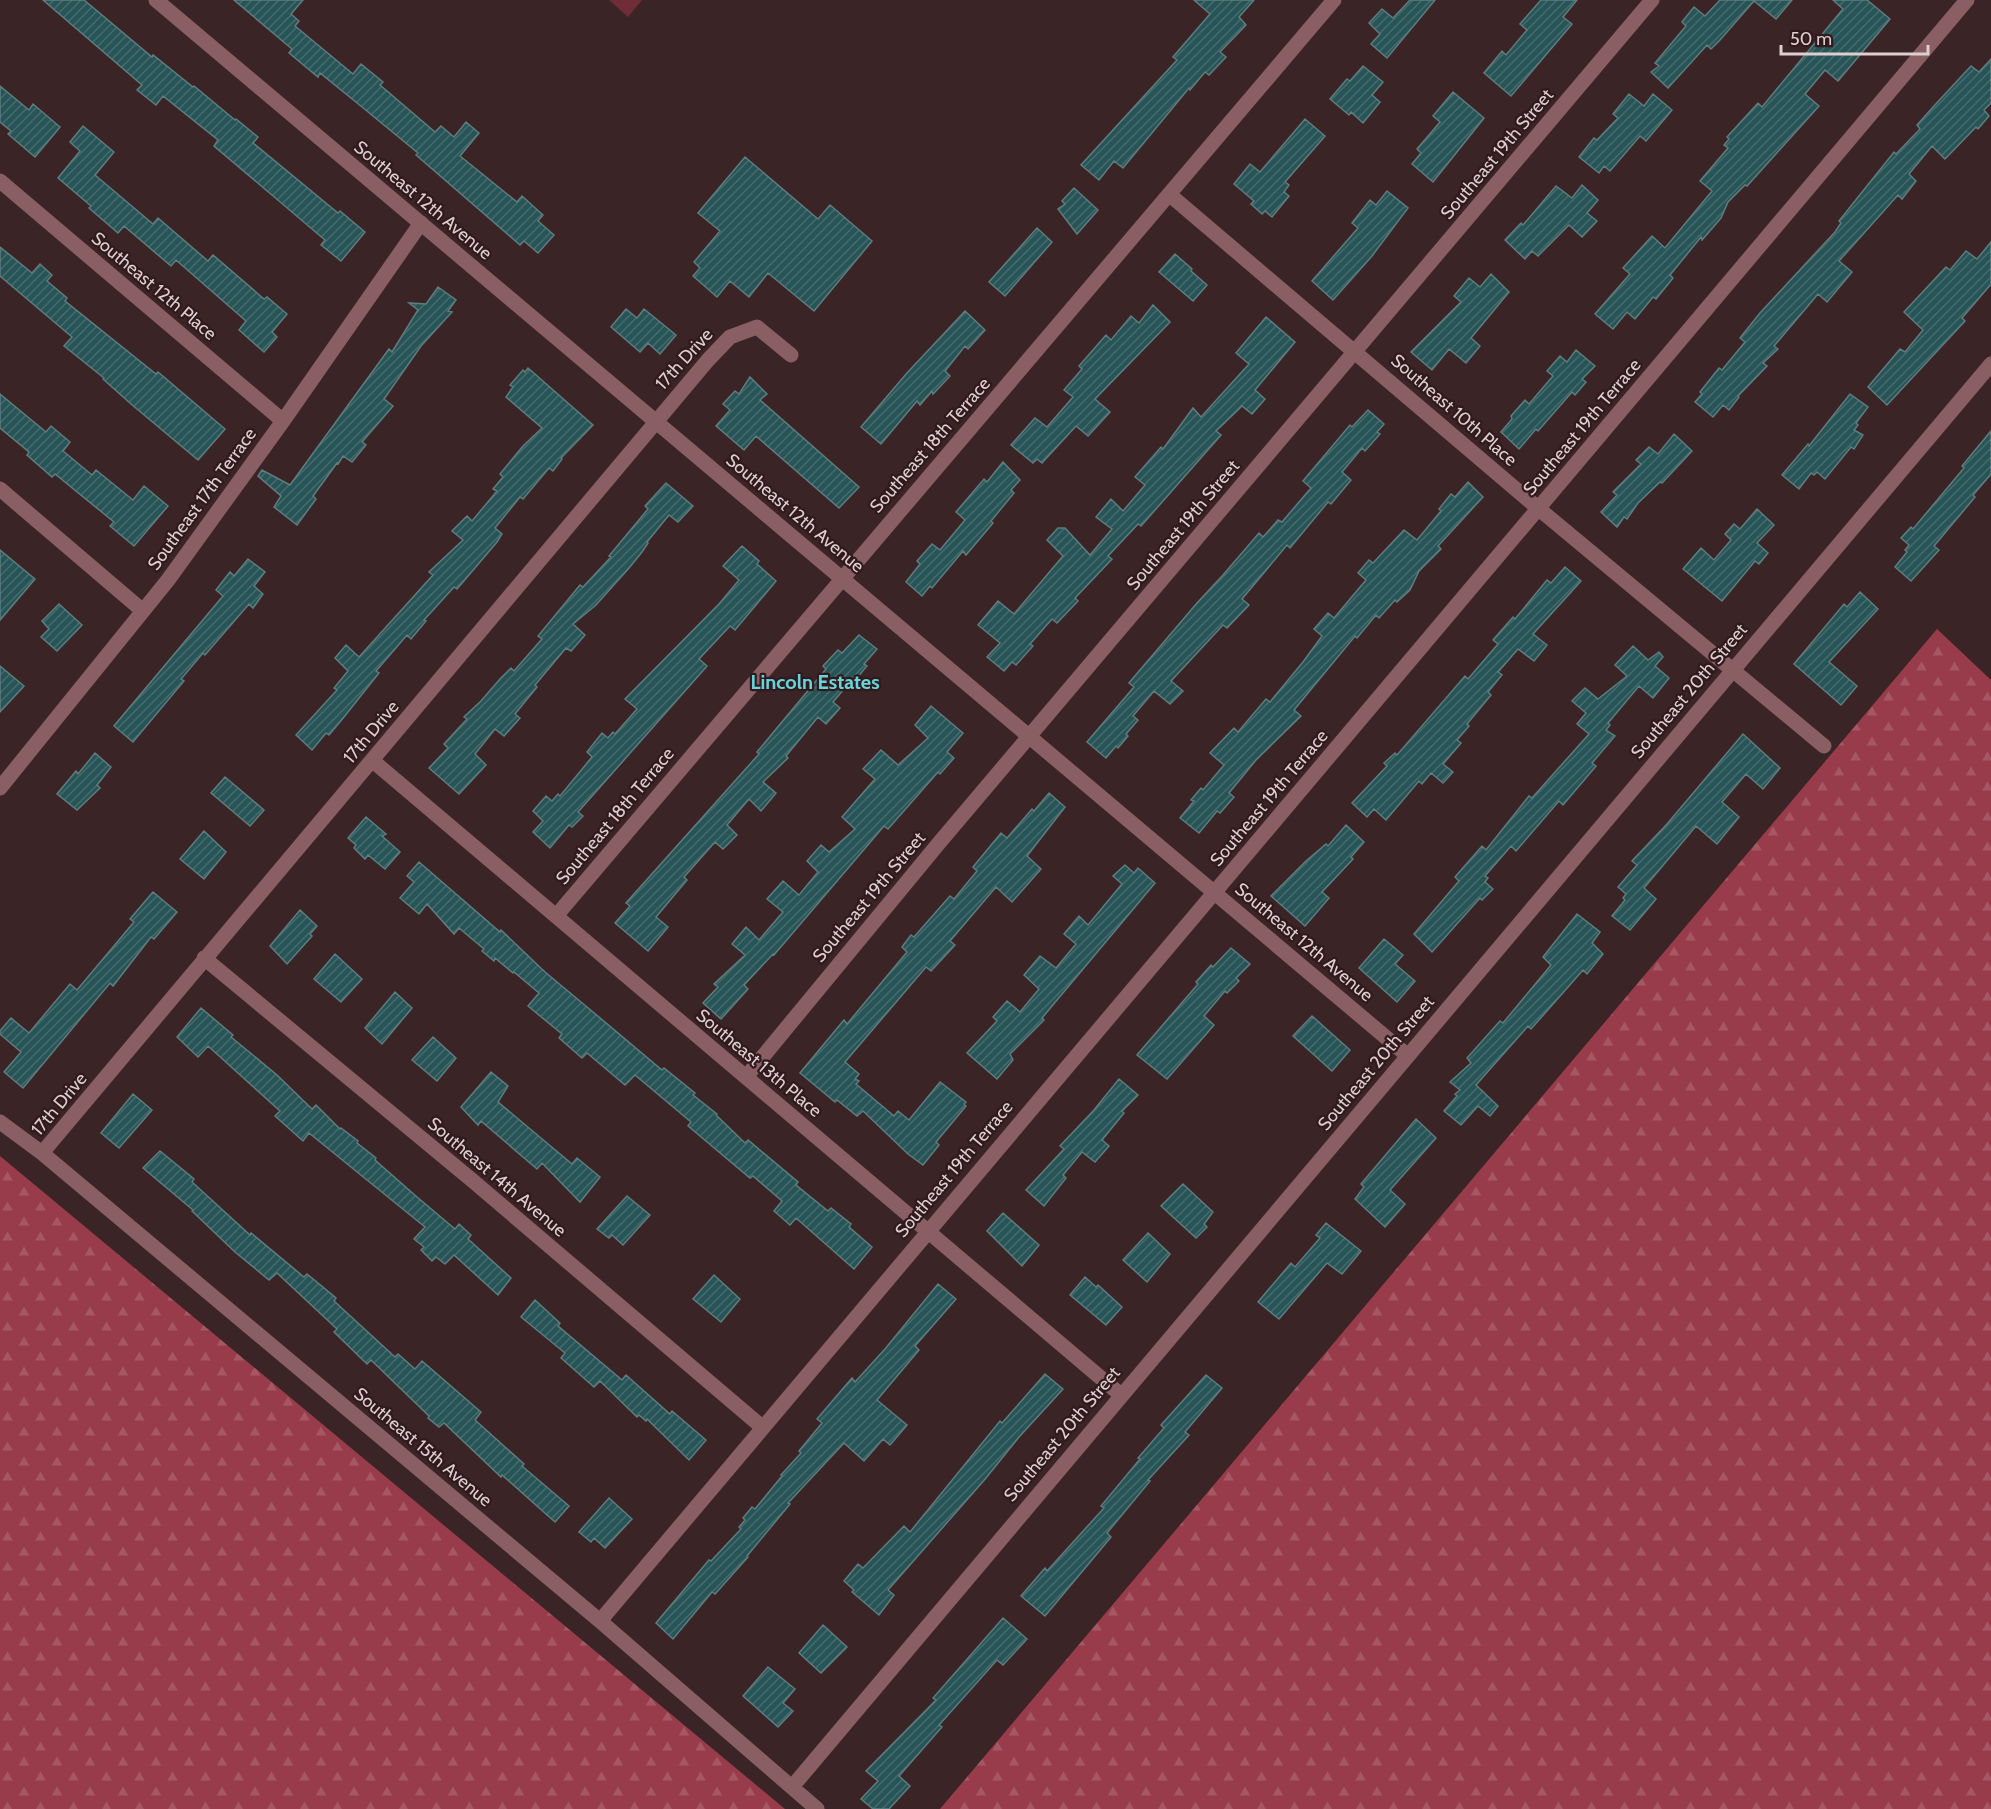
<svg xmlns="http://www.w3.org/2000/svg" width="1991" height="1809" viewBox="0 0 1991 1809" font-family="Cabin,sans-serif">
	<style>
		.forest { fill: url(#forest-firs) }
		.pitch { fill: #6e2d37 }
		.building { fill: url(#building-hatch); stroke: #5e7d7f; stroke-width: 1.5 }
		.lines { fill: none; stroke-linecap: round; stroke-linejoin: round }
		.minor { stroke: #8a5f63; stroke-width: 15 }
		.labels { text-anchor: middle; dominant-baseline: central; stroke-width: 4.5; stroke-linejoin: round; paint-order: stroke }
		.street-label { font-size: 18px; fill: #dececf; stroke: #301a1d }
		.neighbourhood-label { font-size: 20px; font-weight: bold; fill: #67d4da; stroke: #301a1d }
	</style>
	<defs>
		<pattern id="forest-firs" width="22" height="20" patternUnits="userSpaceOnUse" patternTransform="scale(1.5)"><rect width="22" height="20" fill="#983c4b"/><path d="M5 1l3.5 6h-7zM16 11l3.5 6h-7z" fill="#a65764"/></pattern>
		<pattern id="building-hatch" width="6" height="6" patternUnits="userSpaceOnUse" patternTransform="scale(1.5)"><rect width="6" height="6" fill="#275456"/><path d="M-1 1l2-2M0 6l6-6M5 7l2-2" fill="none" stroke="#466b6d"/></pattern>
	</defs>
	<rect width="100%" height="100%" fill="#3b2426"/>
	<!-- forest -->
	<path class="forest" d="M1937 629 1991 680V1809H940Z
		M0 1156 785 1809H0Z"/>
	<!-- pitch -->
	<path class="pitch" d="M609 0H642L628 17Z"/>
	<!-- building -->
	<path class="building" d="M43 0H84L152 57 153 55 193 87 194 86 235 120 236 119 258 137 253 143 338 213 340 211 365 232 341 261 321 245 325 240 214 146 218 140 163 96 156 105 137 90 142 85Z
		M234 0H303L291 14 299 21 295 26 353 74 361 64 383 82 380 85 435 132 441 126 454 137 466 122 479 133 460 156 517 202 522 196 543 215 538 221 554 235 538 253 524 241 520 245 416 155 418 153 362 107 320 73 318 77 289 53 292 49Z
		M1194 0H1254L1239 17 1246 25 1220 52 1226 57 1209 75 1205 72 1190 90 1189 88 1123 168 1114 161 1099 180 1081 165 1177 60 1173 57 1210 14Z
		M1410 0H1435L1387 58 1371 44 1380 34 1369 23 1382 9 1393 18Z
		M1541 0H1577L1563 17 1572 24 1511 96 1484 73 1502 51 1506 55 1527 30 1520 24Z
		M1720 0H1792L1776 19 1754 1 1720 40 1711 49 1707 45 1668 88 1651 72 1659 66 1655 63 1686 26 1682 22 1694 7 1705 16Z
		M1833 0H1867L1890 19 1838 81 1825 70 1805 94 1819 106 1747 186 1745 185 1728 202 1721 218 1702 240 1701 237 1670 275 1673 278 1656 299 1653 297 1635 319 1627 312 1613 329 1595 314 1630 274 1623 268 1652 236 1665 248 1712 191 1700 181 1728 148 1724 145 1729 139 1727 137 1758 103 1762 107 1843 9Z
		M1991 59V103L1984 110 1989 116 1978 129 1976 127 1945 159 1932 146 1909 174 1916 181 1902 199 1898 195 1839 261 1852 272 1827 302 1818 294 1774 346 1778 349 1763 363 1767 366 1738 396 1739 397 1729 410 1723 405 1713 417 1695 402 1702 394 1700 392 1719 368 1722 370 1745 342 1740 338 1760 313 1835 232 1841 223 1839 221 1894 152 1896 154 1920 129 1917 125 1933 107 1971 66 1979 72Z
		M1363 66 1383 82 1372 95 1380 102 1363 123 1351 112 1349 115 1330 99 1347 79 1350 81Z
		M0 86 29 110 33 104 60 127 35 157 8 134 11 131 0 122Z
		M1453 92 1484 118 1433 182 1412 164 1421 153 1417 149 1440 122 1433 116Z
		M1629 94 1644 106 1653 94 1672 110 1646 141 1640 136 1610 171 1604 166 1599 173 1579 157 1594 138 1597 140 1618 118 1613 114Z
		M1305 119 1325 136 1285 182 1289 185 1284 192 1289 196 1272 217 1265 211 1262 214 1251 204 1254 201 1234 184 1250 164 1260 172Z
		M83 126 114 152 95 175 153 224 158 218 208 261 213 255 264 299 267 297 287 314 272 332 277 337 264 352 239 330 246 321 176 260 171 266 124 226 118 233 89 208 91 206 58 178 80 151 70 142Z
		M745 157 818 219 830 205 872 241 814 311 768 273 749 297 730 281 717 297 693 276 700 268 694 262 720 231 698 213Z
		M1582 185 1598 200 1587 213 1597 221 1582 237 1569 225 1538 256 1532 251 1525 259 1505 240 1521 223 1523 225 1556 186 1572 198Z
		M1074 188 1098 210 1077 234 1058 209 1065 204 1062 201Z
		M1387 191 1408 208 1372 256 1333 300 1312 281 1358 228 1352 223 1370 200 1376 205Z
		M1037 228 1052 242 1005 296 989 282Z
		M1991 242V284L1962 318 1965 321 1887 405 1868 387 1900 349 1905 352 1923 330 1904 312 1946 267 1950 270 1966 251 1977 259Z
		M0 247 32 273 40 264 52 275 47 281 67 298 65 301 156 374 158 372 225 429 198 460 131 404 103 379 104 378 64 346 72 337 0 276Z
		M1175 254 1192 269 1191 271 1207 285 1193 301 1159 272Z
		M1491 274 1509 292 1471 338 1480 346 1466 363 1449 349 1432 370 1411 352 1461 302 1454 296 1469 278 1480 287Z
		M438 287 456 300 448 311 452 312 421 346 384 399 393 406 362 442 366 445 352 462 343 456 338 464 337 463 313 496 316 499 297 525 274 507 281 496 258 476 262 470 290 485 389 349 392 352 418 310 409 303 426 304Z
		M1153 305 1170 322 1095 399 1110 412 1088 436 1076 426 1042 463 1037 459 1033 463 1011 445 1035 418 1047 427 1073 397 1064 390 1082 369 1079 366 1106 335 1111 340 1131 316 1139 323Z
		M626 309 637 318 644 309 676 335 660 354 648 343 640 352 611 327Z
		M965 311 985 330 968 349 965 346 945 371 950 376 933 394 932 391 920 405 917 401 881 444 861 427 907 373Z
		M1266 317 1295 342 1255 390 1265 399 1252 414 1242 406 1216 431 1221 435 1141 526 1138 524 1108 556 1112 559 1075 598 1078 601 1057 623 1052 619 1030 644 1033 646 1016 665 1012 662 1004 671 987 657 1000 643 978 625 998 601 1014 614 1063 556 1047 540 1058 528H1065L1090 555 1112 529 1096 517 1111 499 1123 511 1145 485 1135 477 1161 447 1163 449 1193 408 1201 417 1249 364 1236 353Z
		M1576 350 1595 366 1582 379 1586 382 1575 395 1572 392 1538 431 1536 429 1519 449 1501 432 1512 419 1511 416 1525 400 1529 404 1553 376 1547 371 1560 356 1567 362Z
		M528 368 593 425 561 458 562 459 553 471 549 468 523 499 520 497 495 528 502 534 497 542 457 589 454 587 424 620 426 621 411 639 407 635 376 671 379 673 344 717 329 735 326 733 312 750 296 735 337 690 334 688 348 671 335 658 346 645 359 657 433 575 429 572 463 540 452 531 467 516 472 521 497 491 493 489 503 477 500 474 523 446 542 428 506 397 513 387 510 385 523 370 525 372Z
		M750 377 767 394 760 400 859 487 839 508 756 436 744 450 716 426 730 410 723 404 735 391 739 394Z
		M0 394 46 432 51 426 70 442 63 451 92 475 96 470 133 500 144 486 168 506 134 546 110 526 114 522 55 474 52 477 27 455 29 452 0 428Z
		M1850 394 1868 407 1856 423 1858 425 1854 430 1863 435 1854 449 1851 447 1825 479 1817 472 1814 475 1811 473 1799 489 1782 475 1808 444 1809 446Z
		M1368 410 1384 424 1377 432 1380 434 1365 451 1362 448 1342 472 1351 480 1331 504 1328 502 1290 548 1287 545 1242 599 1249 605 1227 628 1223 625 1171 681 1183 691 1170 704 1154 691 1133 716 1138 720 1126 734 1128 736 1118 748 1116 746 1106 758 1087 742 1134 687 1129 683 1197 603 1223 575 1259 533 1263 537 1278 520 1282 522 1311 488 1303 481 1350 425 1352 427Z
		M1991 431V474L1973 495 1975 497 1934 546 1939 550 1911 581 1895 567 1907 552 1905 550 1909 545 1901 538 1911 527 1913 529 1964 468 1962 466Z
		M1674 434 1692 451 1662 483 1660 482 1638 503 1627 519 1624 517 1617 527 1601 512 1617 495 1613 492 1641 464 1636 460 1649 447 1658 454Z
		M1003 462 1020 480 1011 490 1014 493 991 521 993 523 966 555 963 551 932 588 930 586 922 596 906 582 920 564 917 561 932 544 940 550 965 520 956 512 984 479 987 482Z
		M1468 482 1483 497 1438 546 1441 549 1419 571 1410 590 1397 602 1395 600 1379 618 1376 615 1357 638 1355 636 1294 710 1301 716 1256 760 1229 793 1234 797 1220 813 1217 811 1199 833 1180 818 1194 801 1191 800 1201 788 1203 790 1224 765 1210 753 1234 728 1238 732 1266 699 1270 702 1303 662 1322 636 1314 629 1328 613 1334 618 1366 580 1358 573 1369 560 1373 563 1404 530 1417 540 1441 511 1439 509 1451 494 1455 497Z
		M666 483 693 506 678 522 669 515 647 542 648 543 642 552 629 568 596 605 573 624 585 635 571 651 566 648 535 685 537 687 515 714 520 718 504 736 495 729 475 754 486 765 459 794 429 768 448 748 444 744 467 719 464 717 481 701 500 679 511 668 514 671 542 639 538 636 580 585 583 587 611 557 609 556 648 509 645 506Z
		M1757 509 1774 525 1757 543 1768 553 1759 564 1755 561 1722 601 1683 569 1701 548 1714 560 1731 540 1725 534 1734 524 1740 529Z
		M742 546 759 561 757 564 776 581 735 630 730 626 699 659 707 666 578 812 583 816 572 827 569 825 550 848 533 832 543 821 533 811 546 796 552 801 558 794 560 796 592 757 587 752 602 733 608 738 613 732 615 734 637 709 625 699 719 604 739 580 723 566Z
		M0 550 35 579 0 620Z
		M248 559 265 572 254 586 263 594 253 608 249 604 205 655 203 653 181 679 184 681 133 742 114 726 223 596 216 590 230 572 234 576Z
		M1565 567 1581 581 1533 634 1547 645 1534 661 1518 649 1498 672 1502 675 1488 692 1491 695 1467 724 1469 726 1457 740 1461 743 1443 764 1453 772 1443 783 1431 773 1422 784 1419 781 1386 820 1374 809 1367 817 1352 803 1387 766 1384 763 1395 753 1397 755 1465 676 1468 679 1498 644 1493 640 1513 617 1515 619 1547 580 1551 583Z
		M1860 592 1878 609 1829 662 1857 686 1841 705 1794 664 1844 604 1847 607Z
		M59 604 82 625 57 651 41 637 49 629 42 621Z
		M859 635 877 649 864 664 867 666 857 678 855 676 833 702 840 708 826 724 818 717 786 756 788 758 763 782 776 793 761 811 749 799 727 825 737 835 723 849 715 842 684 877 687 880 656 917 668 927 648 951 615 923 630 906 626 903 759 754 757 752 826 669 823 666 838 650 842 653Z
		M1633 646 1648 660 1659 652 1663 657 1655 666 1669 678 1653 698 1639 686 1608 723 1610 725 1606 730 1615 736 1592 763 1596 766 1563 805 1559 801 1516 851 1511 846 1485 876 1488 878 1485 882 1493 889 1482 900 1480 898 1432 952 1414 934 1459 881 1455 877 1482 846 1486 850 1529 796 1532 798 1589 734 1577 724 1586 713 1572 701 1585 688 1598 699 1627 676 1615 665Z
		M0 666 24 686 0 712Z
		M931 706 963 733 947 752 954 758 940 774 938 772 888 829 884 826 774 955 773 954 744 985 748 989 721 1019 703 1003 718 987 714 984 745 955 732 944 746 927 759 940 783 912 767 899 783 881 799 895 818 872 807 861 821 845 829 852 855 829 842 817 875 779 863 769 881 750 898 765 928 738 915 725Z
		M1743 734 1780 768 1763 789 1746 774 1722 802 1739 817 1717 844 1696 826 1644 888 1656 899 1630 930 1612 916 1625 900 1623 898 1626 894 1618 887 1637 865 1632 861 1667 824Z
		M95 753 111 767 97 785 100 788 77 810 57 794 76 771 78 774Z
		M225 777 264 810 250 826 211 793Z
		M1049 793 1065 807 1027 856 1041 869 1012 902 996 887 950 941 955 945 931 971 926 967 845 1062 859 1074 855 1079 859 1081 856 1084 894 1116 898 1111 909 1120 940 1082 966 1102 964 1104 966 1106 936 1142 939 1145 923 1165 908 1154 863 1111 857 1116 837 1100 835 1102 800 1073 844 1020 847 1024 907 952 902 947 911 935 914 937 950 896 954 899 977 871 973 867 1001 833 1007 838 1032 809 1034 811Z
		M366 817 386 834 382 836 400 852 385 869 368 855 365 859 354 848 356 845 348 838Z
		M1346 825 1364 842 1351 857 1353 859 1322 892 1329 898 1305 926 1271 896 1306 861 1326 844 1328 846Z
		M204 831 226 852 204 879 180 859Z
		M419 862 500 932 501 930 545 972 587 1007 662 1070 664 1068 695 1093 693 1095 717 1114 716 1115 745 1143 748 1140 798 1182 796 1185 828 1211 831 1208 851 1224 849 1227 872 1247 854 1269 796 1218 790 1225 774 1211 782 1201 753 1176 750 1178 688 1126 691 1122 635 1075 625 1085 587 1053 582 1058 559 1038 562 1034 528 1006 539 993 514 972 513 973 495 958 494 961 482 951 484 949 459 928 454 934 427 904 419 914 400 898 414 882 407 876Z
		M1125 865 1134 873 1138 868 1155 883 1042 1018 1044 1020 1010 1054 1013 1060 997 1079 967 1053 997 1021 993 1017 1007 1001 1020 1012 1039 989 1024 975 1040 956 1056 968 1076 944 1064 934 1079 916 1088 925 1122 884 1113 876Z
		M153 892 177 912 154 939 151 937 113 986 110 983 23 1088 4 1072 21 1052 0 1034V1031L11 1018 29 1033 70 984 77 990 134 922 130 919Z
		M300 910 317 926 310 934 312 936 287 964 270 946Z
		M1577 914 1600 932 1592 943 1603 954 1587 974 1583 970 1531 1029 1528 1026 1476 1085 1498 1106 1490 1116 1478 1106 1461 1125 1444 1111 1457 1096 1455 1094 1460 1090 1450 1082 1471 1063 1467 1058 1500 1021 1503 1023 1551 965 1543 957Z
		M1384 939 1403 955 1395 964 1415 981 1397 1002 1359 968Z
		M1231 948 1250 964 1236 978 1239 981 1227 993 1225 991 1204 1016 1214 1025 1167 1079 1137 1055 1198 984 1196 982 1211 965 1213 967Z
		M335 954 362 979 341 1002 314 979Z
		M395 992 412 1008 382 1044 365 1028Z
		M201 1008 233 1035 231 1037 277 1075 312 1109 316 1105 340 1129 341 1128 358 1141 357 1143 376 1158 375 1160 417 1197 455 1229 459 1224 471 1235 468 1239 511 1278 498 1295 454 1255 445 1264 436 1257 432 1261 421 1250 424 1247 414 1239 425 1227 309 1133 303 1141 275 1116 280 1111 208 1046 198 1057 177 1037Z
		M1312 1016 1350 1050 1332 1071 1293 1036Z
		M433 1037 456 1058 437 1081 412 1060Z
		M491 1072 508 1086 498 1102 572 1164 577 1158 600 1177 580 1202 542 1163 537 1169 481 1121 478 1125 461 1107Z
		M1119 1079 1138 1095 1122 1111 1124 1113 1102 1140 1109 1146 1095 1162 1082 1152 1063 1175 1066 1178 1044 1206 1026 1190 1064 1149 1060 1146 1094 1110Z
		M133 1094 152 1110 119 1148 101 1133Z
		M1416 1119 1436 1138 1390 1190 1405 1204 1385 1227 1355 1199 1364 1187 1361 1184Z
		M160 1151 194 1179 192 1182 250 1235 251 1233 304 1277 307 1274 336 1298 334 1301 395 1357 398 1354 415 1369 422 1361 481 1412 475 1420 524 1464 522 1466 569 1506 555 1522 502 1475 501 1477 444 1423 439 1427 428 1418 429 1416 371 1360 367 1364 334 1332 337 1329 277 1273 269 1280 235 1252 192 1211 193 1210 143 1168Z
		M1183 1184 1213 1212 1204 1224 1207 1227 1196 1238 1161 1206Z
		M627 1196 650 1215 623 1245 612 1235 609 1238 597 1229Z
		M1003 1213 1039 1245 1022 1266 987 1231Z
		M1326 1223 1361 1251 1342 1274 1327 1263 1279 1319 1258 1302 1291 1263 1295 1267 1320 1238 1316 1235Z
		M1148 1233 1170 1254 1147 1282 1123 1260Z
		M714 1275 740 1299 721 1322 693 1299Z
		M1085 1277 1096 1287 1098 1285 1122 1307 1106 1325 1070 1295Z
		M938 1284 956 1299 915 1346 919 1350 877 1400 907 1425 890 1445 883 1439 864 1461 844 1443 788 1503 790 1504 747 1556 748 1557 715 1594 712 1592 673 1639 656 1623 709 1560 711 1561 741 1529 739 1527 745 1520 743 1518 752 1507 755 1509 782 1476 781 1475 801 1453 799 1451 822 1423 817 1419 852 1378 855 1382 885 1349Z
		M535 1300 560 1323 558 1326 622 1380 626 1375 670 1414 672 1411 706 1440 689 1460 647 1419 646 1421 639 1415 637 1417 600 1381 594 1387 561 1358 565 1353 521 1317Z
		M1045 1374 1063 1389 1019 1437 986 1478 888 1590 894 1595 879 1615 852 1592 854 1590 844 1581 858 1564 863 1568 904 1526 910 1532 1000 1421 1002 1423Z
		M1206 1375 1222 1388 1185 1432 1189 1435 1148 1480 1150 1481 1107 1533 1111 1537 1045 1616 1021 1596 1045 1568 1047 1571 1104 1508 1101 1506 1140 1459 1138 1458 1164 1428 1161 1425Z
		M609 1498 632 1519 605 1548 594 1538 591 1542 579 1532Z
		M1003 1618 1027 1639 1003 1665 997 1660 939 1725 942 1727 899 1776 910 1786 889 1809H873L861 1799 878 1781 866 1771 936 1700 933 1698Z
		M823 1625 847 1647 821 1673 799 1653Z
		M768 1667 795 1689 783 1703 793 1711 778 1727 743 1696Z"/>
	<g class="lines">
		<!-- minor -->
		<path class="minor" d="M156 0 1408 1056
			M0 181 283 421
			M1170 195 1539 509 1824 746
			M0 489 143 611
			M373 761 1121 1395
			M0 788 168 580 283 421 421 223
			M556 916 1334 0
			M204 958 473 1181 762 1427
			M746 1077 939 843 1652 0
			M0 1122 42 1153 600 1621 817 1809
			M42 1153 708 360 730 337 757 327 791 355
			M600 1621 1967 0
			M792 1787 1991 364"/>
	</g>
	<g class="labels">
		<!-- street labels -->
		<g class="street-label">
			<text transform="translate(1497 154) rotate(-50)">Southeast 19th Street</text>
			<text transform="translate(423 200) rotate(40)">Southeast 12th Avenue</text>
			<text transform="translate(154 286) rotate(40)">Southeast 12th Place</text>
			<text transform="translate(684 359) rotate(-48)">17th Drive</text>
			<text transform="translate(1454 410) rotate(41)">Southeast 10th Place</text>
			<text transform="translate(1582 427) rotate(-50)">Southeast 19th Terrace</text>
			<text transform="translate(930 445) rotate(-49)">Southeast 18th Terrace</text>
			<text transform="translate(202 499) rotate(-54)">Southeast 17th Terrace</text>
			<text transform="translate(795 513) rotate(40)">Southeast 12th Avenue</text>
			<text transform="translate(1183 525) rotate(-50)">Southeast 19th Street</text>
			<text transform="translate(1689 691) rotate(-50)">Southeast 20th Street</text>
			<text transform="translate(371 732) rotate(-50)">17th Drive</text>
			<text transform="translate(1269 798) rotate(-50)">Southeast 19th Terrace</text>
			<text transform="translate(615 816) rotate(-50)">Southeast 18th Terrace</text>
			<text transform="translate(869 897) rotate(-50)">Southeast 19th Street</text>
			<text transform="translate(1304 942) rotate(40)">Southeast 12th Avenue</text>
			<text transform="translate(759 1063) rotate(40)">Southeast 13th Place</text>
			<text transform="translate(1376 1063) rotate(-50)">Southeast 20th Street</text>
			<text transform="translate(59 1104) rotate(-50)">17th Drive</text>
			<text transform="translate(954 1169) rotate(-50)">Southeast 19th Terrace</text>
			<text transform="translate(497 1177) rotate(40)">Southeast 14th Avenue</text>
			<text transform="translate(1062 1434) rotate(-50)">Southeast 20th Street</text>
			<text transform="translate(423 1447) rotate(40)">Southeast 15th Avenue</text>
		</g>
		<!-- neighbourhood labels -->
		<g class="neighbourhood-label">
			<text x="815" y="682">Lincoln Estates</text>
		</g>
	</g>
	<!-- scale -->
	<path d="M1781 45v9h147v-9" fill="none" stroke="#dececf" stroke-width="3"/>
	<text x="1790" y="45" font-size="18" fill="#dececf" stroke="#301a1d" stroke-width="4.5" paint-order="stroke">50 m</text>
</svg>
